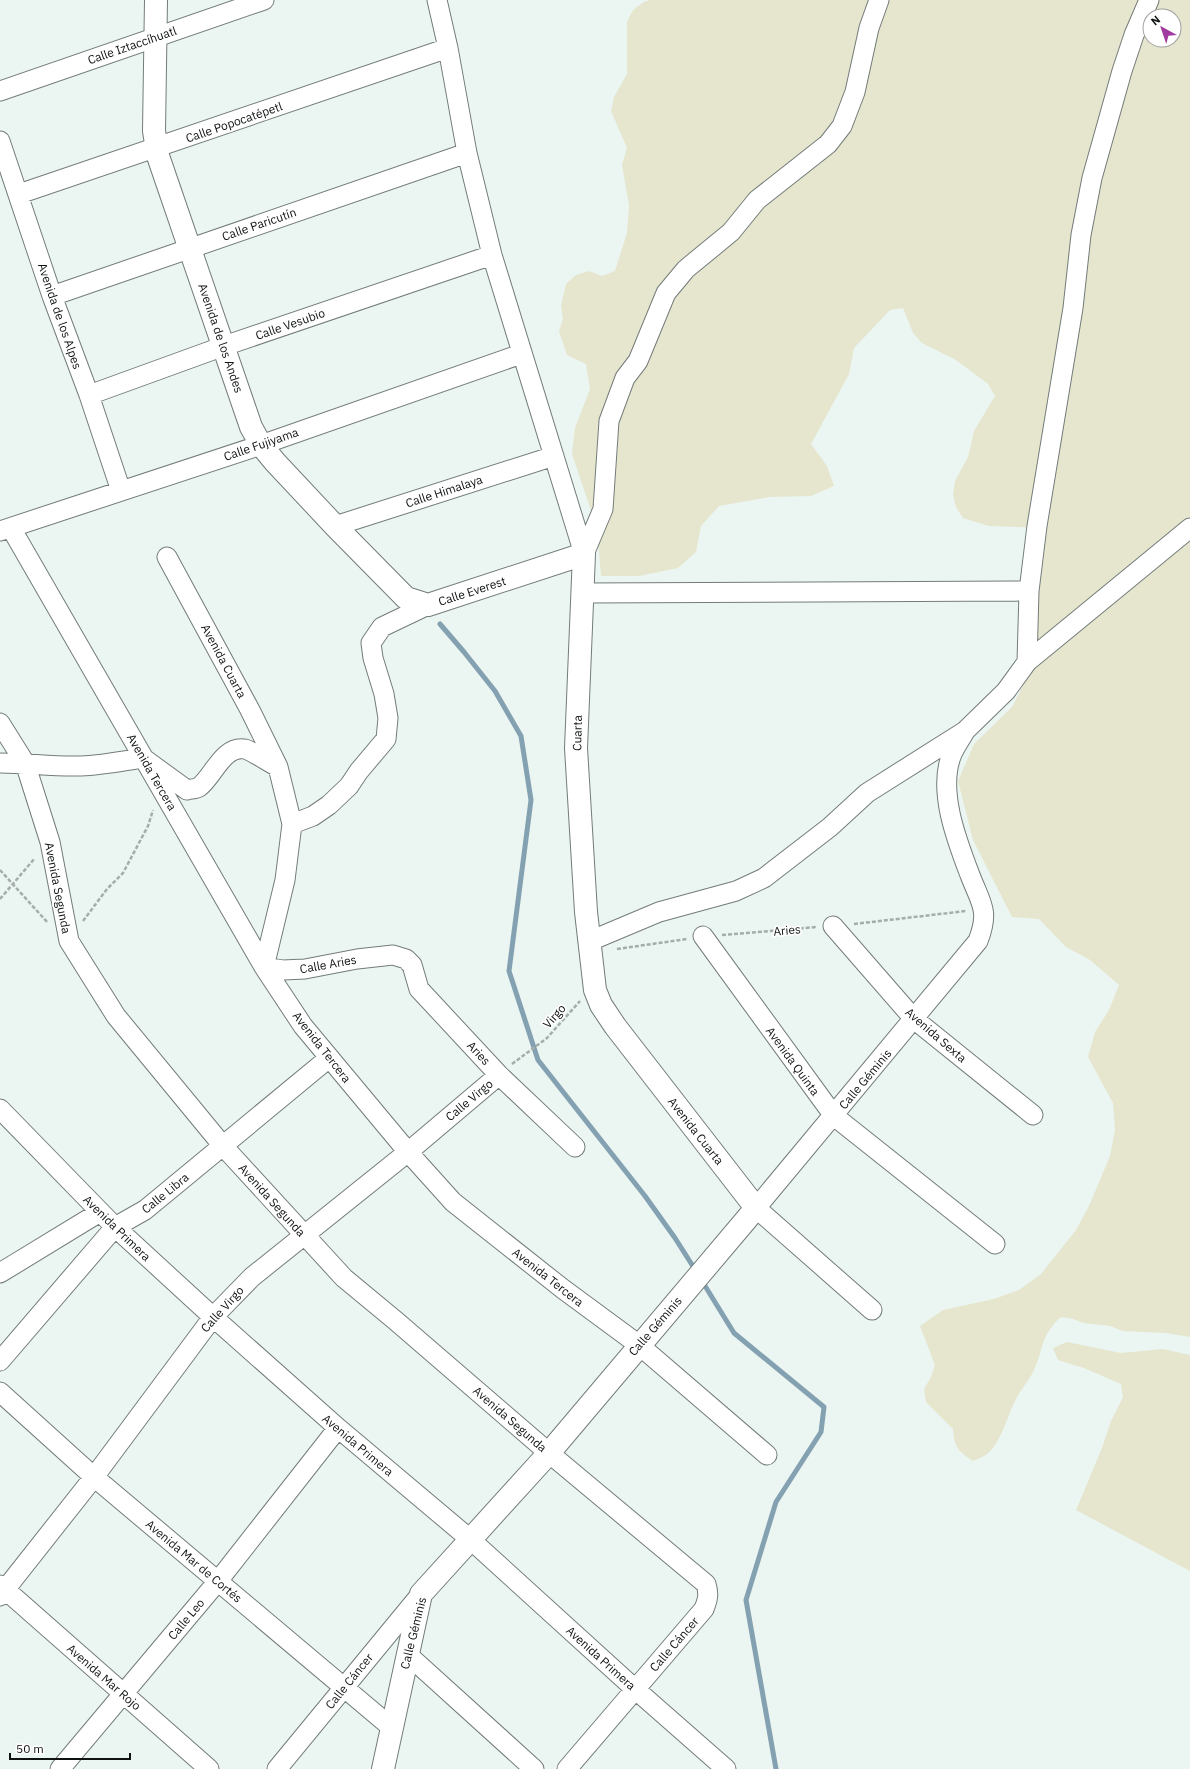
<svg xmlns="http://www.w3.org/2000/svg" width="1190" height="1769" viewBox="0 0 1190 1769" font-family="'IBM Plex Sans',sans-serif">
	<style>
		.green { fill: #e6e6cf; fill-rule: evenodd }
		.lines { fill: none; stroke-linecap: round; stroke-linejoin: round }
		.stream { stroke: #84a1b2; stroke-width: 5 }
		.minor-casing { stroke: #737c78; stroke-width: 21 }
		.tertiary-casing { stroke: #737c78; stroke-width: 24 }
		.path { stroke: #a5adaa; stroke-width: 2.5; stroke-dasharray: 4 2; stroke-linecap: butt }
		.minor { stroke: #fff; stroke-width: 19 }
		.tertiary { stroke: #fff; stroke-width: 22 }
		.labels { text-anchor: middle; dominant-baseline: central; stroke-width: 3.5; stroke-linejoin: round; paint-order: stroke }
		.street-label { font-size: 12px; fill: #0e1210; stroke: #fff }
	</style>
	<rect width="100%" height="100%" fill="#ebf5f1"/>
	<!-- green -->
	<path class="green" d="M650 0H1190V1337L1166 1333 1123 1331 1110 1326 1084 1323 1073 1319 1061 1317C1039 1336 1044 1352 1032 1374 1028 1382 1021 1389 1017 1397 1008 1413 1000 1448 984 1456 981 1458 977 1459 973 1461 958 1451 954 1447 953 1429L926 1402 924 1389 931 1377 935 1365 920 1326 943 1310 994 1299 1019 1290 1041 1274 1076 1230 1089 1206 1110 1156 1115 1130 1113 1103 1088 1057 1095 1032 1109 1010 1119 985 1090 960 1066 947 1039 919 1012 917 973 840 958 781 974 744 1012 707 1031 670 1050 651 1032 636 1046 528 989 526 963 518 956 507 953 494 955 481 968 457 974 431 995 396 988 384 956 360 922 343 913 333 903 308 890 310 854 348 849 374 811 444 827 466 834 486 811 496 770 497 719 506 701 526 696 552 678 568 639 576H601L597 528 572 454 575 428 590 389 586 364 567 355 559 331 563 319 561 306 566 284 576 275 589 271 602 276 615 271 627 233 629 205 622 165 627 148 611 111 614 97 627 74V22L633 10 644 2ZM1150 16H1174V40H1150Z
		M1067 1342 1121 1353 1163 1349 1190 1355V1571L1076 1510 1102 1448 1111 1421 1123 1397 1121 1384 1084 1368 1058 1360 1053 1348Z"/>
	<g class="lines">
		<!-- stream -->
		<path class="stream" d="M440 624 464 652 495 691 521 736 531 800 509 971 538 1060 645 1196 675 1238 696 1271
			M702 1281 734 1333 824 1407 821 1432 776 1502 746 1600 776 1769"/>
		<!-- minor casing -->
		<g class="minor-casing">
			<path id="minor" d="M437 0 448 48 467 153 492 255 584 554
				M0 91 264 0
				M0 141 52 296 89 395 121 491
				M19 194 448 48
				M52 296 467 153
				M89 395 224 346 492 255
				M335 526 554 456
				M11 528 264 967 303 1026 408 1152 453 1202 563 1289 639 1345 767 1455
				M0 531 261 445 521 354
				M584 554 603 509 609 421 625 378 638 361 666 293 686 269 731 232 757 200 828 144 842 126 855 92 869 28 879 0
				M167 557 250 710 278 767 292 824 285 880 264 967 283 970 305 969 357 959 393 955 406 959 412 965 419 989 499 1075 575 1147
				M583 593 1029 591
				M1027 662 1029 591 1037 526 1073 308 1081 235 1092 178 1122 71 1134 35 1149 0
				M0 723 25 763 50 842 69 941 116 1016 223 1146 344 1278 396 1321 549 1453 706 1584C709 1594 708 1599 704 1609L567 1769
				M0 763C27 763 54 767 81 766 102 765 122 761 143 758L187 790C191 789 196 789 199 787 213 777 223 745 245 749 252 751 270 763 278 767
				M292 824 313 816 329 805 349 786 359 771 386 739 388 718 384 694 373 658 371 643 382 627 428 605
				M833 926 914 1019 1033 1115
				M703 936 834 1116 995 1244
				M590 941 659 912 736 891 764 878 830 827 867 793 965 731 1006 691 1027 662 1190 528
				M0 1109 115 1227 213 1317 338 1428 471 1540 635 1689 726 1769
				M0 1273 100 1212
				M872 1310 756 1208 978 941C990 910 981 904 970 875 957 841 937 790 952 754 955 747 960 740 964 733
				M0 1361 115 1227 145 1210 329 1058
				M0 1392 94 1477 391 1727
				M0 1585 209 1769
				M0 1596 94 1477 213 1317 252 1277 408 1152 499 1075
				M407 1654 534 1769
				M60 1769 218 1581 338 1428
				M277 1769 421 1594"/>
		</g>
		<!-- tertiary casing -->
		<g class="tertiary-casing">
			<path id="tertiary" d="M156 0 154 131 158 156 251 427 261 445 275 462 335 526 406 598 428 605 584 554 576 748 586 912 595 990 601 1005 615 1026 756 1208 549 1453 421 1594 383 1769"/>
		</g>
		<!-- path -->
		<path class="path" d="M0 870 48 923
			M0 899 35 858
			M83 921 107 889 123 873 148 826 153 810
			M854 924 966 911
			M722 935 817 927
			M617 949 687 939
			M512 1064 547 1038 580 1001"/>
		<!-- minor -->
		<use href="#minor" class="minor"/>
		<!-- tertiary -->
		<use href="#tertiary" class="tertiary"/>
	</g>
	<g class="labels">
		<!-- street labels -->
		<g class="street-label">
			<text transform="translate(132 45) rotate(-19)">Calle Iztaccíhuatl</text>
			<text transform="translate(234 122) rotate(-19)">Calle Popocatépetl</text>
			<text transform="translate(259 224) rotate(-19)">Calle Paricutín</text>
			<text transform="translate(60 316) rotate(71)">Avenida de los Alpes</text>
			<text transform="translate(290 324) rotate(-19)">Calle Vesubio</text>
			<text transform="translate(221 338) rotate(71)">Avenida de los Andes</text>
			<text transform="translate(261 444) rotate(-19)">Calle Fujiyama</text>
			<text transform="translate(444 491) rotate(-18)">Calle Himalaya</text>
			<text transform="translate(472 591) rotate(-18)">Calle Everest</text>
			<text transform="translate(224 661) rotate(62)">Avenida Cuarta</text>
			<text transform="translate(577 733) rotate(-89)">Cuarta</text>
			<text transform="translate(152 772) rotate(60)">Avenida Tercera</text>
			<text transform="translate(58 888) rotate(79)">Avenida Segunda</text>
			<text transform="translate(787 930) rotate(-5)">Aries</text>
			<text transform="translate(328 964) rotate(-10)">Calle Aries</text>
			<text transform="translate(554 1016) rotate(-49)">Virgo</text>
			<text transform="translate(936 1035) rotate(41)">Avenida Sexta</text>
			<text transform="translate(322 1047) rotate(52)">Avenida Tercera</text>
			<text transform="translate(479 1053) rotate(47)">Aries</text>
			<text transform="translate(793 1061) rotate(54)">Avenida Quinta</text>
			<text transform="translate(865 1079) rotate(-50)">Calle Géminis</text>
			<text transform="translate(469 1100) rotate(-40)">Calle Virgo</text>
			<text transform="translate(696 1131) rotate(52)">Avenida Cuarta</text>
			<text transform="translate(165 1193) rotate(-39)">Calle Libra</text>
			<text transform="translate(272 1200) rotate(48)">Avenida Segunda</text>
			<text transform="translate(117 1228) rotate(44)">Avenida Primera</text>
			<text transform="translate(548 1277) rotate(38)">Avenida Tercera</text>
			<text transform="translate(222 1309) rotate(-48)">Calle Virgo</text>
			<text transform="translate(655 1326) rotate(-49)">Calle Géminis</text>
			<text transform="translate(510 1419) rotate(41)">Avenida Segunda</text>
			<text transform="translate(358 1445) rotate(40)">Avenida Primera</text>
			<text transform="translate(194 1561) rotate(40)">Avenida Mar de Cortés</text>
			<text transform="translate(186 1619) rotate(-50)">Calle Leo</text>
			<text transform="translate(413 1633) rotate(-76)">Calle Géminis</text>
			<text transform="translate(674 1644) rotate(-49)">Calle Cáncer</text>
			<text transform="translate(601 1658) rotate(42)">Avenida Primera</text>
			<text transform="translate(104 1677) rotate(41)">Avenida Mar Rojo</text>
			<text transform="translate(349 1681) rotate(-51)">Calle Cáncer</text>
		</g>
	</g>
	<!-- north arrow -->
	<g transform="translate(1162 28) rotate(320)"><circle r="19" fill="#ffffff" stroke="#9fa09f"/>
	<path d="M0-3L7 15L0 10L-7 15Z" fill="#a13ba0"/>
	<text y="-6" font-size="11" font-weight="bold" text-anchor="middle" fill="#0e1210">N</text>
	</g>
	<!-- scale -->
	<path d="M10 1753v6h120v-6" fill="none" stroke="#0e1210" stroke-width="2"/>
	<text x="16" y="1753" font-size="12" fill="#0e1210" stroke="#ffffff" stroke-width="3" paint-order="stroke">50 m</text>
</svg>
